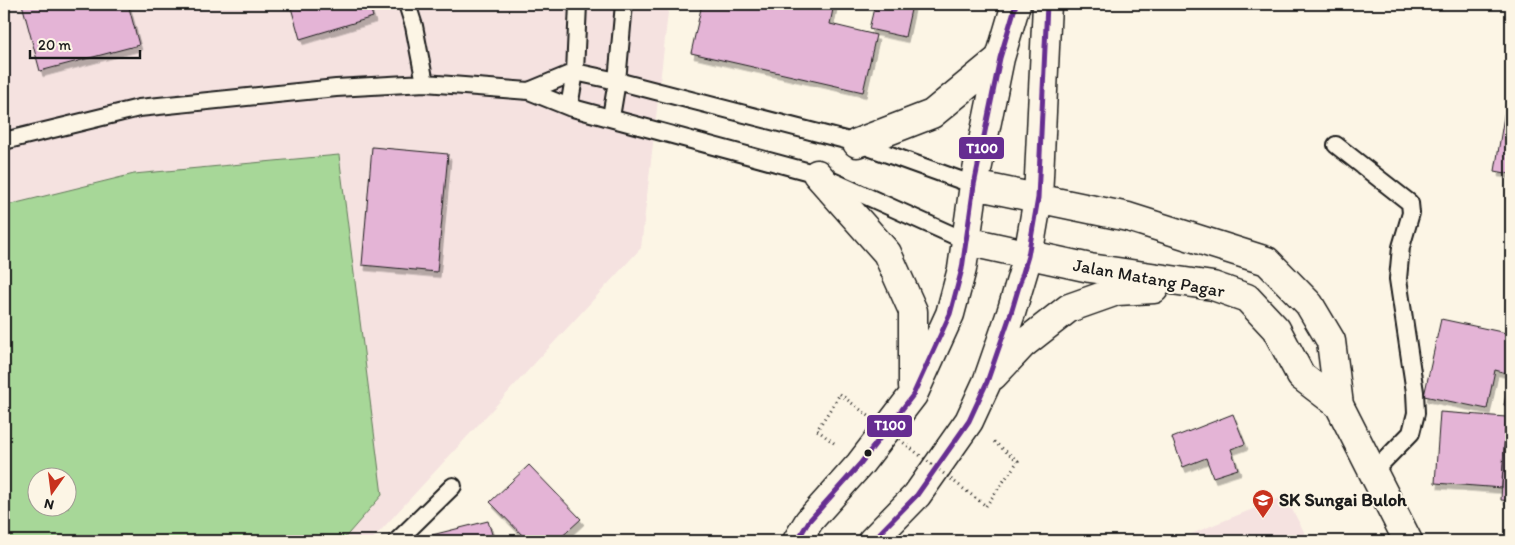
<svg xmlns="http://www.w3.org/2000/svg" width="1515" height="545" viewBox="0 0 1515 545" font-family="Itim,sans-serif">
	<style>
		.built { fill: #f5e2e0; fill-rule: evenodd }
		.green { fill: #a7d798; stroke: #627a5a; fill-rule: evenodd }
		.building { fill: #e4b4d6; stroke: #1c1c1c; filter: url(#shadow) }
		.lines { fill: none; stroke-linecap: round; stroke-linejoin: round }
		.lane-casing { stroke: #1c1c1c; stroke-width: 20 }
		.secondary-casing { stroke: #1c1c1c; stroke-width: 31 }
		.path { stroke: #1c1c1c; stroke-width: 3; stroke-dasharray: 1 4; stroke-linecap: butt }
		.lane { stroke: #fcf5e5; stroke-width: 16 }
		.secondary { stroke: #fcf5e5; stroke-width: 28 }
		.path-bridge { stroke: #1c1c1c; stroke-width: 3; stroke-dasharray: 1 4; stroke-linecap: butt }
		.bus-1-casing { stroke: #fcf5e5; stroke-width: 9 }
		.bus-1 { stroke: #662d91; stroke-width: 5 }
		.bus-dot { fill: #1c1c1c; stroke: #fcf5e5; stroke-width: 2 }
		.labels { text-anchor: middle; dominant-baseline: central; stroke-width: 4; stroke-linejoin: round; paint-order: stroke }
		.street-label { font-size: 18px; fill: #1c1c1c; stroke: #fcf5e5 }
		.poi-label { font-size: 18px; font-weight: bold; fill: #1c1c1c; stroke: #fcf5e5; text-anchor: start }
		.line-badge { stroke: #fcf5e5; stroke-width: 2 }
		.badge-label { font-size: 14px; text-anchor: middle; font-weight: bold; fill: #fff }
	</style>
	<defs>
		<filter id="shadow"><feDropShadow dx="3" dy="5.5" stdDeviation="0" flood-color="#0004"/></filter>
	</defs>
	<rect width="100%" height="100%" fill="#fcf5e5"/>
	<filter id="ink" filterUnits="userSpaceOnUse"><feTurbulence type="fractalNoise" baseFrequency=".02" numOctaves="2"/><feDisplacementMap in="SourceGraphic" scale="10" xChannelSelector="R" yChannelSelector="G"/><feConvolveMatrix kernelMatrix="1 2 1 2 8 2 1 2 1" color-interpolation-filters="sRGB"/></filter>
	<g filter="url(#ink)">
		<!-- built -->
		<path class="built" d="M4 4H669L641 248 371 541H4ZM38 478H68V508H38Z
			M1285 496 1309 541H1174Z"/>
		<!-- green -->
		<path class="green" d="M339 155 382 495 342 541H4V206L134 174ZM38 478H68V508H38Z"/>
		<!-- building -->
		<path class="building" d="M22 4H128L139 45 40 71Z
			M290 4H369L373 17 300 39Z
			M702 4H834L830 24 876 35 863 92 691 53Z
			M875 4 912 5 905 37 869 29Z
			M1507 98 1511 99V174L1495 171Z
			M372 147 448 154 437 272 362 265Z
			M1441 319 1511 334 1510 374 1495 370 1487 409 1424 396Z
			M1511 369V407L1504 405Z
			M1440 412 1506 417 1502 488 1435 483Z
			M1233 414 1245 444 1231 449 1238 469 1213 477 1206 458 1183 467 1172 438Z
			M1505 430 1511 431V501L1501 500Z
			M529 465 581 519 557 541H528L490 502Z
			M488 521 494 541H430L428 536Z"/>
		<g class="lines">
			<!-- lane casing -->
			<g class="lane-casing">
				<path id="lane" d="M407 4 414 26 425 83
					M529 91 575 72 617 81 857 143 974 185
					M569 107 575 72 578 4
					M611 117 617 81 624 4
					M4 141 139 108 336 88 425 83 529 91 569 107 817 174 966 241
					M1336 145 1410 203 1411 213 1401 247 1398 279 1415 392 1416 413 1411 433 1373 472
					M397 541 453 486"/>
			</g>
			<!-- secondary casing -->
			<g class="secondary-casing">
				<path id="secondary" d="M857 143 932 114 1000 58
					M817 174 887 253 913 311V386
					M974 185 1128 217 1267 261 1309 304 1331 341 1339 405
					M966 241 1090 268 1213 286 1247 298 1276 329 1301 376 1339 405 1408 541
					M993 376 1023 344 1069 308 1117 291 1154 289
					M797 541 809 521 860 464 913 395 950 314 962 269 974 185 1000 58 1016 4
					M872 541 917 495 969 421 987 382 1011 313 1028 256 1038 198 1047 4"/>
			</g>
			<!-- path -->
			<path class="path" d="M834 443 817 430 840 394
				M986 506 1018 461 993 441"/>
			<!-- lane -->
			<use href="#lane" class="lane"/>
			<!-- secondary -->
			<use href="#secondary" class="secondary"/>
			<!-- path-bridge -->
			<path class="path-bridge" d="M840 394 986 506"/>
			<!-- bus-1 casing -->
			<g class="bus-1-casing">
				<path id="bus-1" d="M797 541 809 521 860 464 913 395 950 314 962 269 974 185 1000 58 1016 4
					M872 541 917 495 969 421 987 382 1011 313 1028 256 1038 198 1047 4"/>
			</g>
			<!-- bus-1 -->
			<use href="#bus-1" class="bus-1"/>
		</g>
	</g>
	<!-- icons -->
	<defs>
		<g id="school-pin" transform="scale(1.125)"><path d="M0 17L-7.5 6A9.5 9.5 0 1 1 7.5 6Z" fill="#c8321e" stroke="#fcf5e5"/><path d="M0-5L7-2L0 1L-7-2ZM-4 1L0 2.5L4 1V4Q0 6-4 4Z" fill="#fff"/></g>
	</defs>
	<g fill-rule="evenodd">
		<use href="#school-pin" x="1263" y="500"/>
	</g>
	<!-- markers -->
	<circle class="bus-dot" cx="868" cy="453" r="4.5"/>
	<g class="labels">
		<!-- street labels -->
		<g class="street-label">
			<text transform="translate(1149 278) rotate(10)">Jalan Matang Pagar</text>
		</g>
		<!-- poi labels -->
		<g class="poi-label">
			<text x="1279" y="500">SK Sungai Buloh</text>
		</g>
	</g>
	<g class="line-badge">
		<rect x="958" y="136" width="47" height="24" rx="5" fill="#662d91"/>
		<rect x="866" y="414" width="47" height="24" rx="5" fill="#662d91"/>
	</g>
	<g class="badge-label">
		<text x="982" y="153">T100</text>
		<text x="890" y="430">T100</text>
	</g>
	<!-- margin -->
	<rect width="1515" height="545" fill="none" stroke="#fcf5e5" stroke-width="20"/>
	<rect x="10" y="10" width="1495" height="525" fill="none" stroke="#1c1c1c" stroke-width="2" filter="url(#ink)"/>
	<!-- north arrow -->
	<g transform="translate(52 492) rotate(194)"><circle r="24" fill="#fcf5e5" stroke="#a29e95"/>
	<path d="M0-4L9 19L0 12L-9 19Z" fill="#c8321e"/>
	<text y="-8" font-size="14" font-weight="bold" text-anchor="middle" fill="#1c1c1c">N</text>
	</g>
	<!-- scale -->
	<path d="M30 50v8h110v-8" fill="none" stroke="#1c1c1c" stroke-width="2.5"/>
	<text x="38" y="50" font-size="15" fill="#1c1c1c" stroke="#fcf5e5" stroke-width="4" paint-order="stroke">20 m</text>
</svg>
